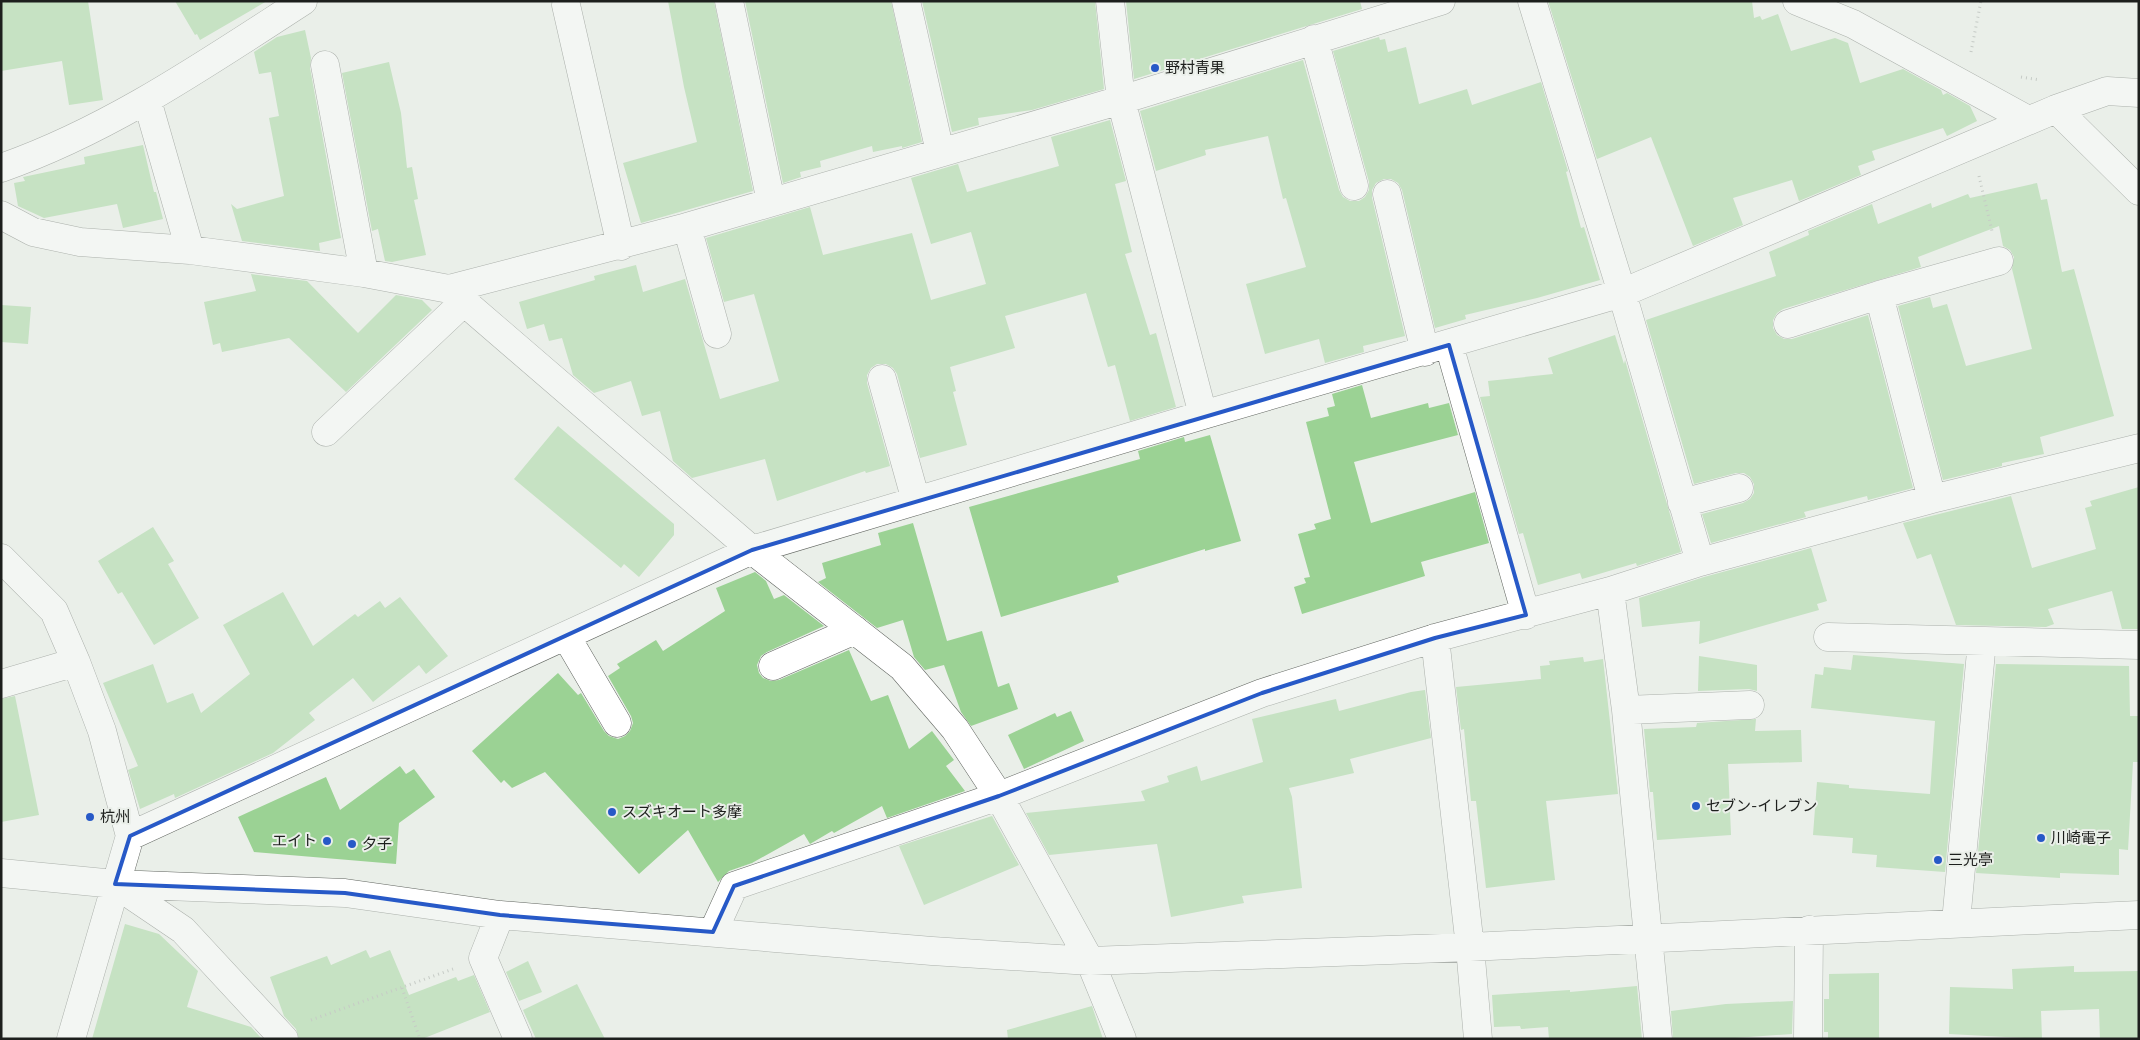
<svg xmlns="http://www.w3.org/2000/svg" width="2140" height="1040" viewBox="0 0 2140 1040" font-family="'Nunito Sans','Noto Sans JP',sans-serif">
	<style>
		.building { fill: #9bd294 }
		.lines { fill: none; stroke-linecap: round; stroke-linejoin: round }
		.minor-casing { stroke: #636762; stroke-width: 29 }
		.path { stroke: #9ca09b; stroke-width: 3; stroke-dasharray: 1 4; stroke-linecap: butt }
		.minor { stroke: #fff; stroke-width: 28 }
		.marked { fill: none; stroke: #2759c7; stroke-width: 4; stroke-linejoin: round }
		.poi-dot { fill: #2759c7; stroke: #eaefe9; stroke-width: 2 }
		.labels { text-anchor: middle; dominant-baseline: central; stroke-width: 4; stroke-linejoin: round; paint-order: stroke }
		.poi-label { font-size: 15px; fill: #1d1f1d; stroke: #eaefe9; text-anchor: start }
	</style>
	<rect width="100%" height="100%" fill="#eaefe9"/>
	<!-- building -->
	<path class="building" d="M1 1H88L103 100 69 105 62 61 1 71Z
		M175 1H267L200 40 197 34 195 35Z
		M668 1H714L753 191 641 223 623 163 697 142 684 87Z
		M745 1H891L922 142 902 148V146L873 152 872 146 820 161 821 167 800 172 801 177 783 183Z
		M922 1H1095L1104 89 1032 110 978 118 979 125 952 132Z
		M1126 1H1360L1362 9 1134 79Z
		M1548 1H1752L1754 18 1760 16 1762 20 1778 14 1791 51 1835 38 1848 43 1860 83 1903 69 1941 90 1943 95 1947 93 1970 106 1977 121 1947 136 1943 128 1872 151 1875 160 1858 166 1861 175 1799 201 1792 180 1733 198 1743 225 1693 246 1651 137 1597 159Z
		M305 30 311 58 310 68 341 238 319 243 320 251 242 241 231 204 237 209 284 196 269 118 279 116 271 72 259 74 254 52 277 37Z
		M1379 37 1380 40 1385 39 1388 52 1406 47 1419 104 1467 89 1472 105 1541 82 1568 171 1566 172 1581 228 1584 227 1600 280 1537 298 1465 315 1466 319 1435 328 1402 190 1398 183 1391 179H1384L1376 183 1372 190V198L1405 336 1363 346 1364 352 1325 363 1319 339 1265 354 1246 284 1306 267 1286 198 1283 199 1268 136 1205 150 1206 155 1156 171 1140 111 1303 60 1339 190 1343 197 1350 201H1359L1365 197 1369 190V182L1333 51Z
		M389 62 401 113 407 168 412 167 418 199 414 200 426 255 392 262 385 261 378 229 372 231 342 73Z
		M1110 120 1126 181 1115 184 1132 252 1125 254 1150 335 1156 333 1176 407 1130 421 1115 365 1108 367 1086 293 1005 316 1015 348 950 367 956 391 953 392 967 445 920 458 897 374 893 368 886 364H877L871 368 867 375V383L890 466 866 473 865 471 777 501 765 459 692 478 673 461 660 411 642 416 631 381 594 393 573 375 562 338 549 341 544 324 527 329 519 302 595 280 594 276 636 265 643 292 685 279 720 399 779 381 754 294 724 302 706 238 810 207 823 255 912 233 931 300 986 284 971 232 931 244 911 178 958 164 967 192 1059 166 1051 137Z
		M143 145 154 192H156L163 219 123 228 117 204 44 218 18 206 14 183 25 181 23 177 85 164 84 157Z
		M2037 183 2041 200 2047 199 2062 272 2074 269 2114 416 2040 437 2044 454 2002 463V466L1943 480 1898 306 1930 297 1933 308 1947 304 1966 366 2032 349 2012 269 2014 257 2010 250 2003 246 1999 226 1918 257 1921 267 1783 309 1777 313 1773 320V328L1777 335 1784 339H1792L1868 315 1913 488 1868 500 1867 496 1804 512 1806 517 1711 543 1702 514 1743 503 1750 499 1754 493V484L1750 477 1744 473H1736L1694 484 1646 320 1776 276 1769 252 1809 235 1808 231 1872 204 1878 224 1931 203 1932 208 1968 194 1970 198Z
		M251 274 307 281 358 333 396 295 422 300 432 310 346 392 289 338 222 352 220 343 213 345 204 302 256 291Z
		M1 305 31 307 28 344 1 342Z
		M1615 335 1624 364 1625 360 1681 552 1637 566 1636 563 1582 579 1580 573 1538 585 1523 533 1519 534 1480 397 1490 396 1488 381 1553 374 1548 358Z
		M1362 385 1371 418 1428 403 1429 408 1449 403 1458 435 1354 462 1371 523 1475 492 1489 543 1421 562 1425 576 1302 614 1294 587 1306 583 1304 578 1310 577 1298 534 1316 529 1314 524 1331 519 1306 422 1329 416 1327 408 1335 406 1332 394Z
		M558 426 674 524V535L639 577 624 564 621 568 514 479Z
		M1210 435 1241 541 1205 551V549L1117 576 1119 582 1001 617 969 507 1140 459 1138 451 1184 437 1185 442Z
		M2139 487V629H2122L2112 591 2048 609 2054 624 2046 627 1956 625 1931 554 1917 559 1903 523 2011 496 2032 568 2096 549 2085 508 2092 506 2090 501Z
		M913 523 947 641 982 631 998 687 1009 683 1018 709 971 726 961 712 944 665 925 670 914 657 903 620 877 628 818 582 826 578 822 563 881 545 878 533Z
		M153 527 174 561 168 564 199 618 154 645 122 592 118 594 98 561Z
		M1811 548 1827 601 1817 604 1819 610 1699 644 1700 621 1642 627 1639 598 1704 577Z
		M755 572 766 581 774 599 784 595 824 626 767 652 761 656 757 665 759 673 763 678 771 681 779 680 849 650 871 701 888 695 909 749 932 731 954 760 946 766 965 791 887 818 882 806 834 833 832 831 810 844 804 834 752 863 729 871 718 882 688 830 639 874 545 772 512 788 504 780 501 783 472 751 558 673 578 695 581 693 604 731 609 736 618 739 625 736 630 731 633 723 631 716 608 676 620 668 617 664 656 640 663 651 725 611 716 588Z
		M283 592 313 646 355 614 358 617 380 601 385 608 400 597 448 656 426 674 419 665 373 702 353 678 309 713 315 720 273 753 175 798 174 794 140 809 128 770 138 766 103 683 153 664 167 703 193 693 201 713 250 674 223 625Z
		M1853 655 1964 664 1945 872 1876 867 1877 855 1852 853 1853 838 1813 835 1817 782 1849 785V788L1930 794 1935 721 1811 708 1815 674 1823 675 1824 667 1851 670Z
		M1699 656 1757 665V691L1749 689 1698 691Z
		M1583 657 1584 662 1603 659 1618 794 1546 801 1555 880 1486 888 1476 801H1471L1464 729 1461 730 1456 687 1541 679 1540 666 1550 665 1549 661Z
		M1996 664 2129 666 2130 716H2139V762H2133L2128 850 2119 849V875L2060 873V878L1976 873Z
		M1425 690 1431 738 1350 759 1354 773 1289 788 1292 797 1302 888 1242 896 1244 903 1171 917 1157 844 1049 855 1026 813 1145 801 1141 791 1169 782 1167 776 1197 766 1201 781 1263 762 1252 719 1336 699 1339 711 1411 692Z
		M15 696 39 815 1 822V699Z
		M1071 711 1084 741 1024 769 1008 735 1055 713 1057 717Z
		M1756 719 1755 731 1801 730 1802 762 1728 764 1731 835 1657 840 1653 792H1650L1644 729 1696 727 1697 723Z
		M400 766 406 774 414 769 435 797 399 823 396 864 254 852 238 817 326 777 340 810Z
		M992 816 1019 865 924 905 899 846Z
		M125 924 159 934 198 971 187 1007 251 1027 262 1039H92Z
		M366 950 370 958 390 950 409 995 456 977 458 981 474 975 490 1012 422 1039H299L296 1029 284 1016 270 977 327 956 331 965Z
		M528 961 542 992 519 1001 506 972Z
		M2074 966V972L2139 971V1039H2100L2099 1009 2041 1011 2042 1039 1949 1034 1950 987 2013 989 2012 969Z
		M1879 973V1039H1828V1032H1824V999H1829V974Z
		M577 984 605 1039H536L523 1010Z
		M1637 986 1642 1039H1549L1548 1027 1521 1029 1520 1026 1494 1027 1492 995 1570 990V992Z
		M1793 1001 1792 1034 1721 1039H1673L1671 1011 1726 1004Z
		M1092 1006 1103 1039H1008L1007 1030Z"/>
	<g class="lines">
		<!-- minor casing -->
		<g class="minor-casing">
			<path id="minor" d="M729 1 771 202
				M906 1 940 152
				M1110 1 1121 100 1203 415
				M1797 1 1853 24 2028 120
				M566 5 621 246
				M1314 39 1354 186
				M325 65 364 273
				M147 100 190 250
				M2056 109 2139 191
				M1 168C110 130 207 63 303 1
				M1387 194 1425 352
				M1 215 33 232 80 242 190 250 364 273 449 289 687 227 1121 100 1441 1
				M687 227 717 334
				M449 289 752 550 902 667 955 729 999 796 1090 961 1122 1039
				M1879 295 1932 499
				M1788 324 1879 295 1999 261
				M1449 345 1526 615
				M882 379 916 501
				M326 432 464 302
				M1682 503 1739 488
				M1 558 54 611 76 662 102 731 130 836 71 1039
				M1700 562 1932 499 2139 448
				M1610 591 1626 710 1658 1039
				M566 636 617 723
				M1828 637 2139 645
				M1435 638 1470 947 1478 1039
				M773 666 855 630
				M1 684 76 662
				M1626 710 1750 705
				M130 836 752 550 1203 415 1622 293 2056 109 2107 91 2139 93
				M1 873 115 884 345 893 500 915 932 951 1090 961 1470 947 2139 915
				M115 884 183 930 284 1039
				M500 915 483 958 518 1039
				M1956 922 1982 641
				M713 932 734 886 999 796 1262 693 1435 638 1610 591 1700 562 1622 293 1532 1
				M1808 1039 1809 930"/>
		</g>
		<!-- path -->
		<path class="path" d="M1971 52 1981 1
			M2021 77 2040 80
			M1979 176 1992 231
			M402 988 420 1039
			M311 1020 453 969"/>
		<!-- minor -->
		<use href="#minor" class="minor"/>
	</g>
	<!-- marked area -->
	<path d="M0 0H2140V1040H0ZM1449 345 1526 615 1435 638 1262 693 999 796 734 886 713 932 500 915 345 893 115 884 130 836 752 550Z" fill="#eaefe9" fill-opacity=".55" fill-rule="evenodd"/>
	<path class="marked" d="M1449 345 1526 615 1435 638 1262 693 999 796 734 886 713 932 500 915 345 893 115 884 130 836 752 550Z"/>
	<!-- markers -->
	<g class="poi-dot">
		<circle cx="1155" cy="68" r="5"/>
		<circle cx="1696" cy="806" r="5"/>
		<circle cx="612" cy="812" r="5"/>
		<circle cx="90" cy="817" r="5"/>
		<circle cx="2041" cy="838" r="5"/>
		<circle cx="327" cy="841" r="5"/>
		<circle cx="352" cy="844" r="5"/>
		<circle cx="1938" cy="860" r="5"/>
	</g>
	<g class="labels">
		<!-- poi labels -->
		<g class="poi-label">
			<text x="1165" y="68">野村青果</text>
			<text x="1706" y="806">セブン-イレブン</text>
			<text x="622" y="812">スズキオート多摩</text>
			<text x="100" y="817">杭州</text>
			<text x="2051" y="838">川崎電子</text>
			<text x="317" y="841" text-anchor="end">エイト</text>
			<text x="362" y="844">夕子</text>
			<text x="1948" y="860">三光亭</text>
		</g>
	</g>
	<!-- border -->
	<rect width="2140" height="1040" fill="none" stroke="#1d1f1d" stroke-width="5"/>
</svg>
